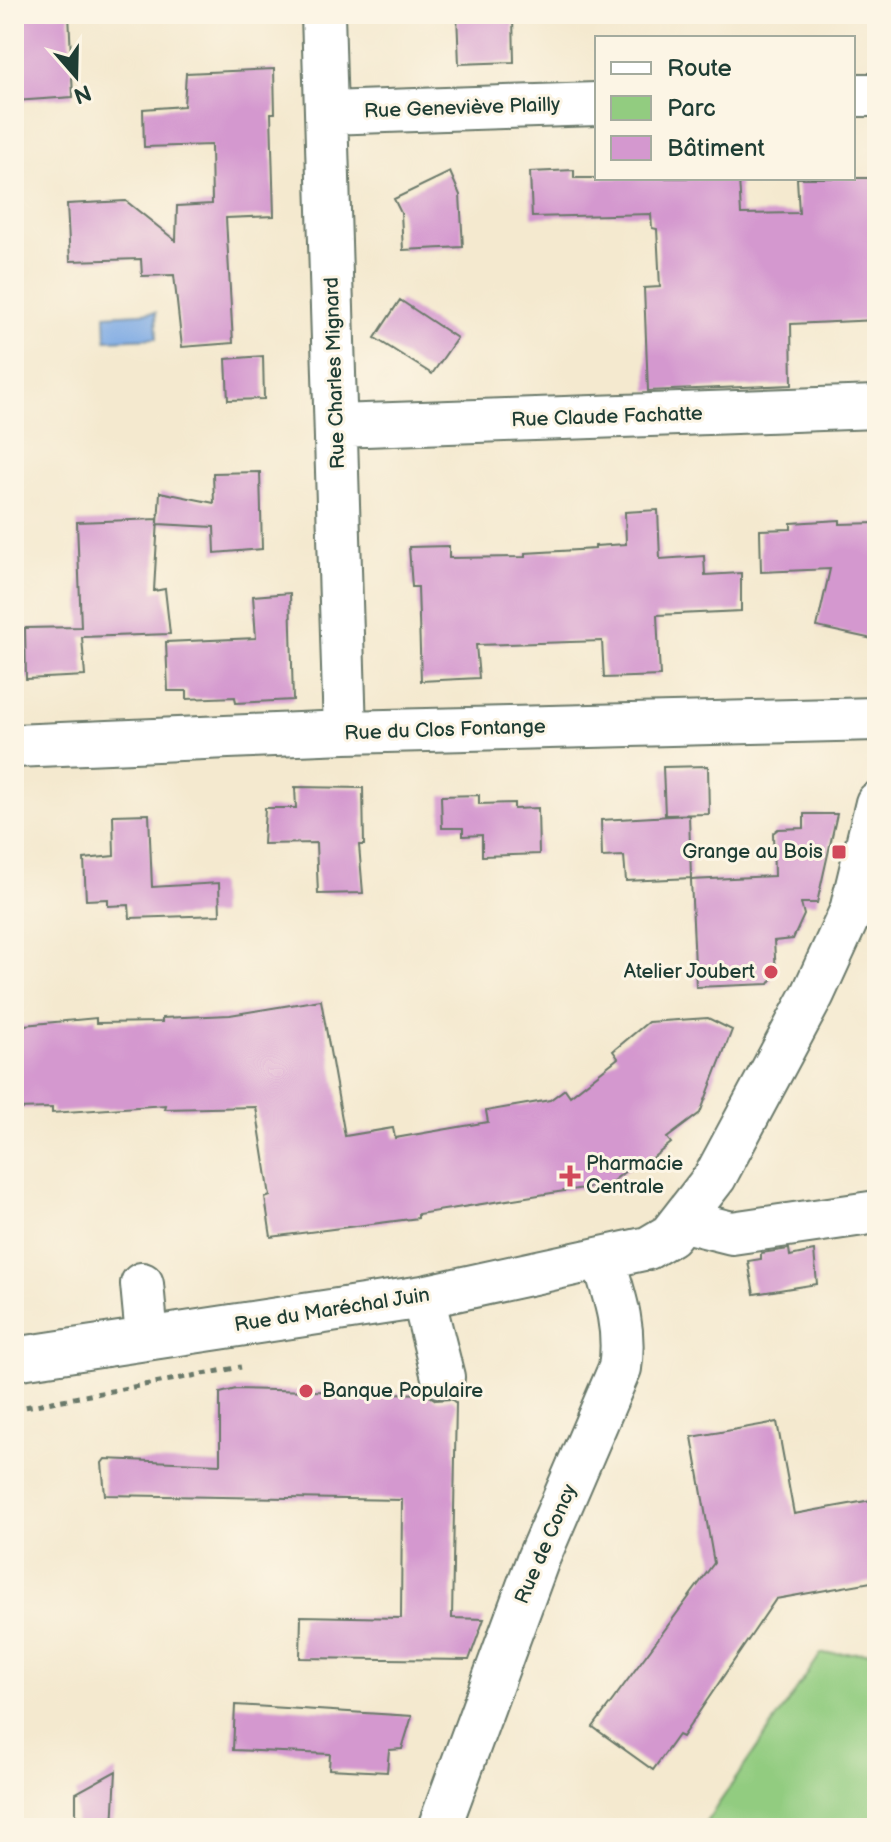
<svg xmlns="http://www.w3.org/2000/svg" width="891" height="1842" viewBox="0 0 891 1842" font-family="'Balsamiq Sans',sans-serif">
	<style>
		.green { fill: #92cc80; stroke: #58845a; stroke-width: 2 }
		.water { fill: #7ba9e4; stroke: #4d738c; stroke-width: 2 }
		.building { fill: #d498cf }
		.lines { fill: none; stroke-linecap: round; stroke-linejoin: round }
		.minor-casing { stroke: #6a796a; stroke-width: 46 }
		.path { stroke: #6a796a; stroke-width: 5; stroke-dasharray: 6 6; stroke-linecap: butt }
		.minor { stroke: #fff; stroke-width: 42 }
		.poi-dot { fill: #d1495b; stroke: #fcf5e5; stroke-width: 3 }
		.labels { text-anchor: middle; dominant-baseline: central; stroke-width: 6; stroke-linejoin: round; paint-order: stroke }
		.street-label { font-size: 20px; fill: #1f3d34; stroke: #fcf5e5 }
		.poi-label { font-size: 20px; fill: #1f3d34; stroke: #fcf5e5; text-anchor: end }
	</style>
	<rect width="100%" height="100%" fill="#fcf5e5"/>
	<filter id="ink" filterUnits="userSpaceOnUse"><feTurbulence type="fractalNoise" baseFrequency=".0125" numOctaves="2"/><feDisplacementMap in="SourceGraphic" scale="16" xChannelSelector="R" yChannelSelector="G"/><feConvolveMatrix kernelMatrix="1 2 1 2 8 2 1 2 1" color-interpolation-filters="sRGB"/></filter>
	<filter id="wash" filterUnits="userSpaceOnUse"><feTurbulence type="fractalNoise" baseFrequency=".006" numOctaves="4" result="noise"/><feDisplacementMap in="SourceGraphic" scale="32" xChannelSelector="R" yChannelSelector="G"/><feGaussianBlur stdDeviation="1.8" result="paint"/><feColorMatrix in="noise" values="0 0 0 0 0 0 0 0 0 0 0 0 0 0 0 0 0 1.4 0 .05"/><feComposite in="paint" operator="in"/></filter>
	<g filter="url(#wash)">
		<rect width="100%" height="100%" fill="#f4e9cf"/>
		<!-- green -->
		<path class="green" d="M877 1652V1828H702L821 1654Z"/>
		<!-- water -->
		<path class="water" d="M156 312 157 338 106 340 105 315Z"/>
		<g id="blocks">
			<!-- building -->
			<path class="building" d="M14 14H69L73 97 14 101Z
				M457 14H513L514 62 459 64Z
				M274 69 275 113H271L274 216 226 218 233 343 182 347 174 275 142 276 141 259 70 261 67 204 126 201 176 241 177 206 212 204 211 145 144 147 143 109 184 106 186 73Z
				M574 170V178H739L741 214 799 213 797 178H877V320L791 324 792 385 648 391 644 288 660 287 657 229 652 228 651 214 532 217 530 172Z
				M450 172 460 195 463 247 403 250 401 213 394 199Z
				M400 300 457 338 432 374 375 338Z
				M263 356 264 399 228 400 226 359Z
				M260 472 262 549 215 553 214 527 158 524 160 492 214 503 213 473Z
				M658 510 660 559 704 556 705 575 741 573V611L657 615 660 676 604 678 602 641 476 645 479 678 421 681 418 587H412L409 547 449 546V558L525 557V553L595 549V546L626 544 625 512Z
				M158 519 154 591 165 589 170 634 82 637 85 676 26 679 25 628 81 627 77 522Z
				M840 520V524L877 523V640L817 627 830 569 761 572 760 530 791 529V523Z
				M290 593 293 700 236 703 235 697 187 699V691H168L166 642 256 638 253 596Z
				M708 766 709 814 665 815 663 767Z
				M295 787 363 788 364 845H359L363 893 318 894 316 843 263 844 265 808H296Z
				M479 795V804L514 803V809L538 808 539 854 482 856V835L463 836V828H442L441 796Z
				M149 814 152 887 219 883 220 915 130 918 129 905 108 906V899L86 900 84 859 114 856 113 815Z
				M804 814H837L817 903H801L804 915 793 939 774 941 776 973 769 984 696 987 691 880 774 876 773 833 778 829 804 828Z
				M689 815 691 878 626 881 624 856 602 857 601 820Z
				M321 1000 345 1136 393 1128 395 1138 488 1122 486 1111 550 1100 565 1089 570 1096 618 1058 613 1051 648 1022 708 1018 732 1030 700 1113 667 1138 671 1143 640 1168 636 1163 609 1184 418 1214V1218L271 1237 265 1198 270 1196 256 1107 164 1109 165 1105 52 1113V1108L14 1109V1026L96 1018V1023L162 1022V1018L230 1015Z
				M789 1249 790 1256 814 1251 817 1284 754 1294 748 1261 761 1259V1253Z
				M236 1389 426 1394 436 1400 451 1399 456 1403 452 1618 484 1619 469 1660 300 1658 301 1616 401 1618 402 1500 105 1495 102 1463 105 1459 220 1464V1393Z
				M777 1422 794 1514 877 1499V1581L776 1599 682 1737 678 1735 653 1770 593 1727 714 1563 692 1437Z
				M235 1705 412 1716 402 1749 389 1750 387 1772 329 1769 330 1754 233 1750Z
				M116 1771 113 1828H76V1793Z"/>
		</g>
	</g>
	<g filter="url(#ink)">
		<use href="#blocks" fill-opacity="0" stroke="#6a796a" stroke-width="2"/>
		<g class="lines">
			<!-- minor casing -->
			<g class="minor-casing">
				<path id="minor" d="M323 14 345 732
					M853 95H877
					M327 113 597 104
					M337 426 877 407
					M14 746 345 732 877 719
					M684 1221 732 1233 877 1212
					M142 1284 147 1337
					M423 1297 443 1377
					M14 1359 423 1297 648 1248 670 1235 715 1177 813 994 851 911 877 803
					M439 1828 538 1559 620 1368C626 1328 615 1297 603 1259"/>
			</g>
			<!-- path -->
			<path class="path" d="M14 1409 241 1367"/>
			<!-- minor -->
			<use href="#minor" class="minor"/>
		</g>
	</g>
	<!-- markers -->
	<g class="poi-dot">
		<rect x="831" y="844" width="16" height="16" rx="4"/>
		<circle cx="771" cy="972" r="8"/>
		<path d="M566 1164h8v8h8v8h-8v8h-8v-8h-8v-8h8z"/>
		<circle cx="306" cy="1391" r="8"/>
	</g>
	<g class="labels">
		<!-- street labels -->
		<g class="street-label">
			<text transform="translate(462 108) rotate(-2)">Rue Geneviève Plailly</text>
			<text transform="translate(335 373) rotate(-92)">Rue Charles Mignard</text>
			<text transform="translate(607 417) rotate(-2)">Rue Claude Fachatte</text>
			<text transform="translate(445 730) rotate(-2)">Rue du Clos Fontange</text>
			<text transform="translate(332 1310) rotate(-9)">Rue du Maréchal Juin</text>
			<text transform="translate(546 1544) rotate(-67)">Rue de Concy</text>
		</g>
		<!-- poi labels -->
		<g class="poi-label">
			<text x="823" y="852">Grange au Bois</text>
			<text x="755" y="972">Atelier Joubert</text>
			<text x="586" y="1164" text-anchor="start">Pharmacie<tspan x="586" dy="23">Centrale</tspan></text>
			<text x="322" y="1391" text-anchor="start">Banque Populaire</text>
		</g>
	</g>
	<!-- margin -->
	<rect width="891" height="1842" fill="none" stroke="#fcf5e5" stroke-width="48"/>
	<!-- legend -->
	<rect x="595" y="36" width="260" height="144" fill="#fcf5e5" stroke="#a4ab9e" stroke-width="2"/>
	<rect x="611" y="62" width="40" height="12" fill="#ffffff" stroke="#a4ab9e" stroke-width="2"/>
	<text x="667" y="76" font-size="24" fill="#1f3d34">Route</text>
	<rect x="611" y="96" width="40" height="24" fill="#92cc80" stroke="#a4ab9e" stroke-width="2"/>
	<text x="667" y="116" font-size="24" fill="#1f3d34">Parc</text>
	<rect x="611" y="136" width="40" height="24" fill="#d498cf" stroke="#a4ab9e" stroke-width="2"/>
	<text x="667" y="156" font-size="24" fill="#1f3d34">Bâtiment</text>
	<!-- north arrow -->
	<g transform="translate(76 76) rotate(160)" stroke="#fcf5e5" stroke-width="6" paint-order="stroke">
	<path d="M0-6L14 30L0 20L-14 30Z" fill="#1f3d34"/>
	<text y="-12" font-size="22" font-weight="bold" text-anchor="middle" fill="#1f3d34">N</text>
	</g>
</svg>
